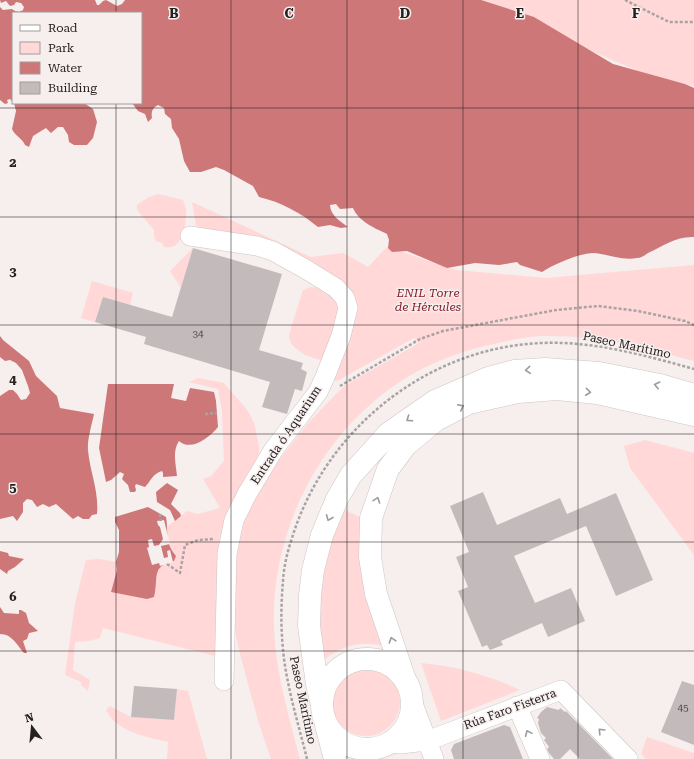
<svg xmlns="http://www.w3.org/2000/svg" width="694" height="759" viewBox="0 0 694 759" font-family="'Roboto Serif',serif">
	<style>
		.green { fill: #ffd8d7 }
		.water { fill: #ce7778 }
		.pier { fill: #f7eeee }
		.building { fill: #c3bbbb }
		.lines { fill: none; stroke-linecap: round; stroke-linejoin: round }
		.minor-casing { stroke: #cec5c5; stroke-width: 20 }
		.major-casing { stroke: #cec5c5; stroke-width: 23 }
		.path { stroke: #aaa3a3; stroke-width: 2.5; stroke-dasharray: 3 2; stroke-linecap: butt }
		.minor { stroke: #fff; stroke-width: 19 }
		.major { stroke: #fff; stroke-width: 22 }
		.oneway { stroke: #9c9b9b }
		.grid { fill: none; stroke: #242121; stroke-width: 1; stroke-opacity: 0.55 }
		.labels { text-anchor: middle; dominant-baseline: central; stroke-width: 3; stroke-linejoin: round; paint-order: stroke }
		.number-label { font-size: 10px; fill: #4c4848 }
		.park-label { font-size: 12px; font-style: italic; fill: #861d29; stroke: #f7eeee }
		.street-label { font-size: 12px; fill: #242121; stroke: #f7eeee }
		.grid-label { font-size: 13px; text-anchor: middle; font-weight: bold; fill: #242121; stroke: #f7eeee; stroke-width: 3; stroke-linejoin: round; paint-order: stroke }
	</style>
	<rect width="100%" height="100%" fill="#f7eeee"/>
	<!-- green -->
	<path class="green" d="M474 0H694V86L645 74Z
		M158 194 183 200C184 203 185 206 186 209 187 222 183 252 164 247L162 243 156 241 154 236V230L137 210V205L147 198Z
		M192 202 311 257 343 253 368 267 387 247 456 270 546 278 694 265V361C646 348 597 335 547 336 526 336 505 341 485 346 455 353 425 365 398 383 318 437 270 533 274 630 276 674 289 717 300 759H271L259 724 240 654 236 636 231 601 240 521 275 465 309 422 340 390 344 386 419 343 414 338 337 381 331 379 347 289 200 230 196 225Z
		M193 248 181 288 170 271Z
		M92 281 133 293 130 305 103 297 95 322 81 318Z
		M311 287C325 287 332 296 341 305L326 362 305 355 293 346 290 341 289 335 290 331 303 290Z
		M198 378 224 383 248 411 254 423 259 446V453L257 462 244 488 220 645 215 656 103 628 100 638 89 641 75 642 73 670 90 680 88 691 81 685V682L65 675 75 603 86 560 99 559 116 562 117 570 111 591H156C156 583 154 569 162 566 166 564 171 563 174 561L168 544H170L167 533 168 526 187 511 198 514 220 508 203 479 211 476 224 461 222 411 218 389 189 382Z
		M645 440 694 453V555L630 468 624 446Z
		M341 508 364 519 384 646C358 640 341 646 321 662L317 585Z
		M421 663C456 666 488 675 520 690L441 721Z
		M332 702a34 34 0 1 1 68 0a34 34 0 1 1-68 0Z
		M177 689 188 691 207 759H167L168 742C150 738 130 734 115 722 111 719 109 714 106 710L110 706 131 717 174 720Z
		M647 737 694 753V759H646L641 754Z"/>
	<!-- water -->
	<path class="water" d="M0 0H95L97 5H99L103 1 106 0 117 6 122 4 125 0H481L534 17 613 64 685 84 694 88V237C677 236 663 246 648 253 645 255 641 258 637 258 622 261 608 254 594 253 580 253 554 264 542 272L520 265 517 262 499 265 475 263 447 268 407 251 392 252 388 248 389 240 387 234C375 228 359 222 353 208L340 209 336 204 330 205C330 215 341 222 348 227L341 228 330 225 318 227C301 213 281 202 259 197L253 186 224 170 216 167 201 172H190L184 161 179 139 172 128 171 119 165 114 164 108 158 105C152 108 151 113 152 118L148 122 145 114 138 111 132 103H141V13H13V102L10 99 7 100 8 103 5 104 0 100V7L3 10 12 9C16 12 19 13 23 10L24 7 21 3 16 2 14 5 10 6 6 1 1 3Z
		M14 103H84L93 109 97 122 93 138 87 145H74L69 142 68 135 63 127H58L51 133 46 128 33 136 29 147 25 145C22 138 15 136 12 129L16 111Z
		M0 336 3 340 29 361 36 376 57 396 60 408 94 414C92 424 87 440 88 450 90 473 99 490 97 514L92 515 89 519H83L78 516 73 519 56 504 49 507 43 504 37 507 32 500 27 499 23 503V512L17 521 13 516 0 519V396L9 390H13L17 394 21 400 26 399 30 393 28 386 22 370 16 363 10 360 5 361 0 357Z
		M108 384H174L171 398 186 401 190 388 214 392 216 401 218 427C210 437 191 452 179 441 172 451 176 465 177 476L163 477V473L162 471C152 474 151 481 145 487L136 484 135 486 136 490 135 492H130L128 485 122 479 124 474 120 472 111 480 106 482 105 477 99 448Z
		M167 483 178 490 171 504 180 513 181 516 175 521 170 510 157 502 156 492Z
		M148 507 166 517C169 534 164 541 176 556L174 561C150 566 159 579 154 597L147 599 111 592 117 570 116 562 119 552V530L115 522V517Z
		M0 551 8 553 9 556 24 559 15 567 8 571 7 574 0 569Z
		M0 607 4 613 19 614V610H21L26 613 29 623 38 631 29 633 27 639 23 641 27 653H24C17 645 12 634 0 634Z"/>
	<!-- pier -->
	<path class="pier" d="M164 520 170 544 161 546 164 558 168 557 167 551 170 550 173 562 160 566 159 563 152 565 147 548 149 547 148 540 152 539 154 546 159 545 163 539 160 527 158 525 157 521Z"/>
	<!-- building -->
	<path class="building" d="M193 248 282 274 259 350 303 363 301 369 307 372 302 391 295 389 287 414 262 407 270 382 144 344 146 337 95 322 103 297 172 317Z
		M483 492 497 525 560 498 567 514 616 493 653 580 616 596 586 526 514 556 535 603 571 588 585 621 548 637 542 623 501 641 503 645 490 650 487 645 482 647 458 591 468 587 456 557 469 552 450 506Z
		M682 681 694 685V745L661 732Z
		M134 686 177 689 174 720 131 717Z
		M547 707 559 710 560 708 565 712 566 711 613 759H580L570 749 560 759H554L549 753 547 749 549 747 544 740 546 738 541 733 538 723 539 719 537 718 541 712Z
		M504 725 510 727 523 759H454L451 750 454 744Z"/>
	<g class="lines">
		<!-- minor casing -->
		<g class="minor-casing">
			<path id="minor" d="M190 236 257 246 273 251 307 270 336 288 345 298 348 308 341 336 325 377 318 392 274 449 247 494 234 520 227 554 224 681
				M412 701 434 759
				M517 706 540 759
				M390 743 400 744 427 741 561 690 628 759"/>
		</g>
		<!-- major casing -->
		<g class="major-casing">
			<path id="major" d="M322 704a45 45 0 1 1 90 0a45 45 0 1 1-90 0Z
				M404 677 376 594 370 557 371 518 388 469 406 445 436 420 469 403 518 392 557 389 597 393 694 415
				M322 705 317 684 309 626 310 595 313 570 322 535 337 499 351 475 389 433 435 401 488 378 514 371 545 369 599 373 660 385 694 395
				M326 725 335 759"/>
		</g>
		<!-- path -->
		<path class="path" d="M625 0 669 22H694
			M340 386 420 339 443 331 556 310 598 306 638 311 685 321 694 325
			M205 414 217 413
			M160 514 161 521
			M167 564 180 573 185 545 198 540 214 539
			M307 759C301 734 293 708 288 682 281 650 280 614 283 581 284 562 290 543 296 526 333 423 432 347 542 343 594 341 644 355 694 369"/>
		<!-- minor -->
		<use href="#minor" class="minor"/>
		<!-- major -->
		<use href="#major" class="major"/>
	</g>
	<!-- one-way arrows -->
	<defs><path id="oneway-chevron" d="M-2-3.5L2.5 0L-2 3.5" fill="none" stroke-width="1.6" stroke-linecap="round" stroke-linejoin="round"/></defs>
	<g class="oneway">
		<use href="#oneway-chevron" transform="translate(528 370) rotate(175)"/>
		<use href="#oneway-chevron" transform="translate(657 385) rotate(-167)"/>
		<use href="#oneway-chevron" transform="translate(588 392) rotate(6)"/>
		<use href="#oneway-chevron" transform="translate(461 407) rotate(-27)"/>
		<use href="#oneway-chevron" transform="translate(409 419) rotate(146)"/>
		<use href="#oneway-chevron" transform="translate(377 500) rotate(-70)"/>
		<use href="#oneway-chevron" transform="translate(329 518) rotate(112)"/>
		<use href="#oneway-chevron" transform="translate(392 640) rotate(-108)"/>
		<use href="#oneway-chevron" transform="translate(601 731) rotate(-134)"/>
		<use href="#oneway-chevron" transform="translate(528 733) rotate(-114)"/>
	</g>
	<!-- grid -->
	<path class="grid" d="M116 0V13M231 0V759M347 0V759M463 0V759M578 0V759M116 103V759M0 108H694M0 217H694M0 325H694M0 434H694M0 542H694M0 651H694"/>
	<g class="labels">
		<!-- number labels -->
		<g class="number-label">
			<text x="198" y="333">34</text>
			<text x="683" y="707">45</text>
		</g>
		<!-- park labels -->
		<g class="park-label">
			<text x="428" y="293">ENIL Torre<tspan x="428" dy="14">de Hércules</tspan></text>
		</g>
		<!-- street labels -->
		<g class="street-label">
			<text transform="translate(627 345) rotate(12)">Paseo Marítimo</text>
			<text transform="translate(286 435) rotate(-56)">Entrada ó Aquarium</text>
			<text transform="translate(303 700) rotate(78)">Paseo Marítimo</text>
			<text transform="translate(510 709) rotate(-20)">Rúa Faro Fisterra</text>
		</g>
	</g>
	<g class="grid-label">
		<text x="174" y="18">B</text>
		<text x="289" y="18">C</text>
		<text x="405" y="18">D</text>
		<text x="520" y="18">E</text>
		<text x="636" y="18">F</text>
		<text x="13" y="167">2</text>
		<text x="13" y="276">3</text>
		<text x="13" y="384">4</text>
		<text x="13" y="492">5</text>
		<text x="13" y="601">6</text>
	</g>
	<!-- legend -->
	<rect x="12" y="12" width="130" height="92" fill="#f7eeee" stroke="#a39c9c"/>
	<rect x="20" y="25" width="20" height="6" fill="#ffffff" stroke="#a39c9c"/>
	<text x="48" y="32" font-size="12" fill="#242121">Road</text>
	<rect x="20" y="42" width="20" height="12" fill="#ffd8d7" stroke="#a39c9c"/>
	<text x="48" y="52" font-size="12" fill="#242121">Park</text>
	<rect x="20" y="62" width="20" height="12" fill="#ce7778" stroke="#a39c9c"/>
	<text x="48" y="72" font-size="12" fill="#242121">Water</text>
	<rect x="20" y="82" width="20" height="12" fill="#c3bbbb" stroke="#a39c9c"/>
	<text x="48" y="92" font-size="12" fill="#242121">Building</text>
	<!-- north arrow -->
	<g transform="translate(32 727) rotate(344)" stroke="#f7eeee" stroke-width="3" paint-order="stroke">
	<path d="M0-3L7 15L0 10L-7 15Z" fill="#242121"/>
	<text y="-6" font-size="11" font-weight="bold" text-anchor="middle" fill="#242121">N</text>
	</g>
</svg>
